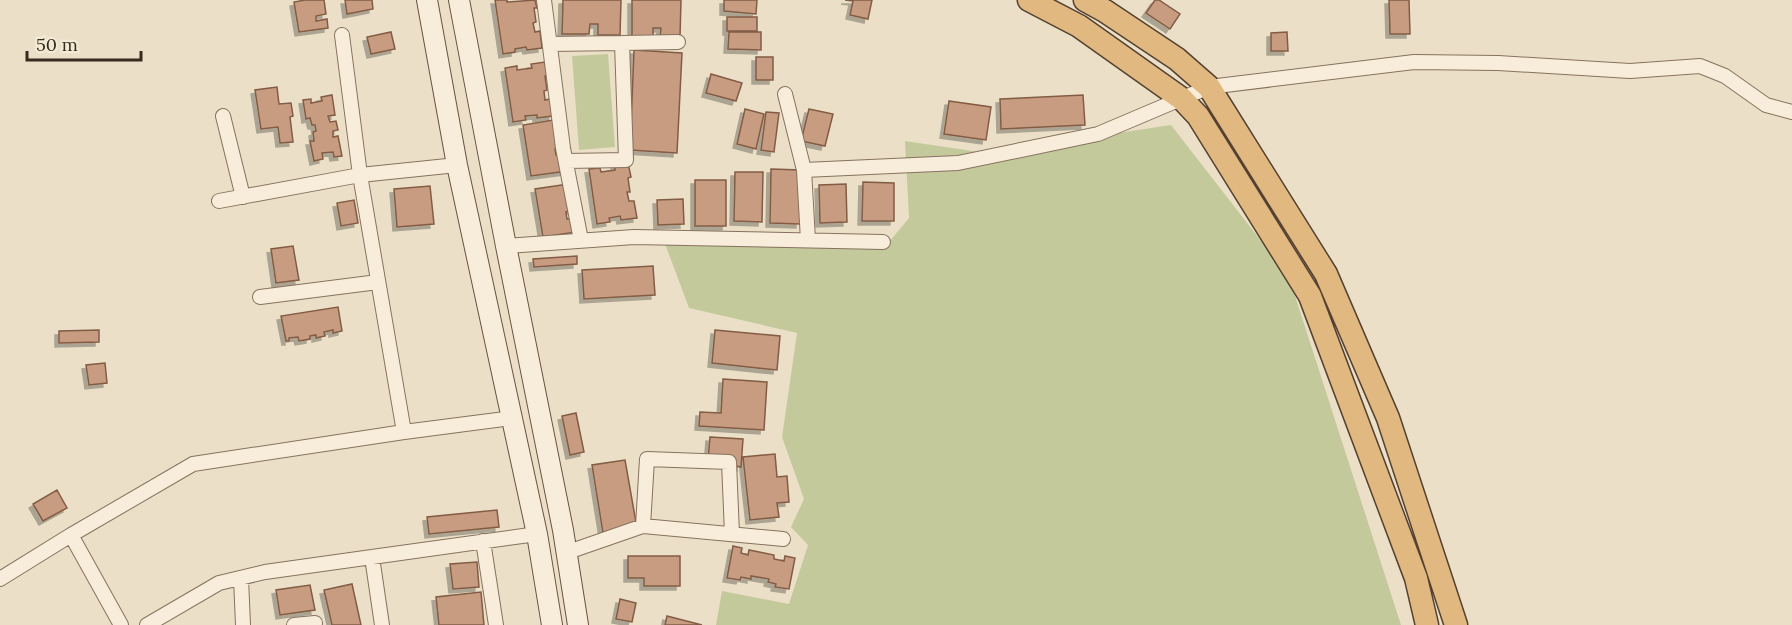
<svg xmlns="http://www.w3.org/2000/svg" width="1792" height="625" viewBox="0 0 1792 625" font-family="Lora,serif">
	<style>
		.green { fill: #c4c99c }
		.building { fill: #c79c80; stroke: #835c45; stroke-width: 1.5; filter: url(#shadow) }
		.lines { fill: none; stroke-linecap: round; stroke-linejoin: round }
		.minor-casing { stroke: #86725e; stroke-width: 16 }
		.secondary-casing { stroke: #685341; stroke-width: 22 }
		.trunk-casing { stroke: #544131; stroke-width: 25 }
		.minor { stroke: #f7edda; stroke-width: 14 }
		.secondary { stroke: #f7edda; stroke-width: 20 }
		.trunk { stroke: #e0b880; stroke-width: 22 }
	</style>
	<defs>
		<filter id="shadow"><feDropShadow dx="-4" dy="4" stdDeviation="0" flood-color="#0004"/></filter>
	</defs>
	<rect width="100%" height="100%" fill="#ebe0c7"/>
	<!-- green -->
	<path class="green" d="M608 54 615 147 579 150 572 56Z
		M1171 125 1289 277 1401 625H716L722 591 789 604 808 545 791 527 804 499 782 437 797 333 689 308 664 241 889 242 909 218 905 141 986 153Z"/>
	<!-- building -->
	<path class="building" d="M305 0H324L326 14 316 16V21L327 19 328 28 299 32 294 2Z
		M345 0H372L373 9 347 14Z
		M495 0H507V2L535 0 537 8H534L536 22 533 23 535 32 540 31 542 48 527 50 526 47 515 49V52L503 54Z
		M563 0H621L620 35H598V24H590L589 34H562Z
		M632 0H681L680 37H660L661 28H653V37H632Z
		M724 0H757L756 14 724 11Z
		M845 0H872L868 19 850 15 853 1Z
		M1155 0H1159L1180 14 1170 29 1146 13Z
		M1389 0H1409L1410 34H1390Z
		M727 17H757V31H727Z
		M391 32 395 49 371 54 367 37Z
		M729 32H761V50L728 49Z
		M1287 32 1288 51H1271V33Z
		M634 50 682 53 677 153 630 150Z
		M756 57H773V80H756Z
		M545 62 547 76H545L547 90 544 91 545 100 550 99 553 116 537 118V115L525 116 526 120 513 122 505 68 517 66V70L532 68 531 64Z
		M711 74 742 83 736 101 706 93Z
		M277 87 279 104 291 103 293 116 290 117 293 142 280 143 278 127 261 129 255 90Z
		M332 95 335 115 328 116 330 122 336 121 338 130 333 131V137L338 136 342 156 334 157 333 152 322 153 323 159 314 161 310 141H314L313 132 316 131 315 125H312L310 118 306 119 303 100 311 99V103L322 101 321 97Z
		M1083 95 1085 125 1001 129 1000 99Z
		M949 101 991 107 986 140 944 134Z
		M745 109 764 114 756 149 737 144Z
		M809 109 833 114 825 146 801 141Z
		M766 112 779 113 774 152 761 150Z
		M559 119 563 148 555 149 556 155 564 154 567 171 531 176 523 125Z
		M628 163 631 177 628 178 630 192H627L629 201H634L637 218 621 220 620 216 609 218 610 222 597 224 589 169 600 168 601 172 615 170V165Z
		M771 169 801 170 800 224 770 223Z
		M735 172H763L762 222 734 221Z
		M695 180H726V226H695Z
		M863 182 894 183V221H862Z
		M568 184 572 210 566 212 567 219 573 218 576 232 543 237 535 189Z
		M846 184 847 222 820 223 819 185Z
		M430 186 434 224 397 227 394 189Z
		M683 199 684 224 658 225 657 200Z
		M354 200 358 223 341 226 337 203Z
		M293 246 299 280 276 283 271 249Z
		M577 256V264L534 267 533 259Z
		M653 266 655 295 584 299 582 270Z
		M338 307 342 331 333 333V330L324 332 325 336 316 338V335L310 336V339L299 341 298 337 289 338V341H286L281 316Z
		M99 330V342L59 343V331Z
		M715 330 780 336 777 370 712 363Z
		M105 363 107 383 89 385 86 365Z
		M723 379 767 382 764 430 699 426 700 412 721 413Z
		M576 413 584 452 570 455 562 416Z
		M710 437 743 439 741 467 708 461Z
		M775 454 777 477 787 476 789 502 777 503 779 517 750 520 743 457Z
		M625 460 637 528 603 533 592 465Z
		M57 490 67 508 43 521 33 504Z
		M497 510 499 527 429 534 427 517Z
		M733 546 742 548 741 553 748 555 749 550 774 555V559L784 561 785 556 795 558 789 589 775 587 776 584 768 582 769 579 751 576V579L741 577 740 580 727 578Z
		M628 556H680V586H644V578H628Z
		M477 562 479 587 453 589 450 564Z
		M352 584 361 625H332L324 590Z
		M310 585 315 610 280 615 276 590Z
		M481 592 484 625H439L436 597Z
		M620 599 636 603 632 622 616 619Z
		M667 616 702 625H665Z"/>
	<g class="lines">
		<!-- minor casing -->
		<g class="minor-casing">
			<path id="minor" d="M544 0 563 148 581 240
				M342 35 360 175 404 432
				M622 43 678 42
				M550 44 622 43 626 160 566 161
				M785 94 804 170 958 163 1098 134 1209 87 1414 62 1498 63 1630 71 1700 66 1725 76 1766 105 1792 112
				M223 116 243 197
				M804 170 808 240
				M219 201 360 175 457 165
				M506 246 634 237 883 242
				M260 297 378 282
				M643 526 647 459 729 462 732 534
				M71 535 121 625
				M483 541 496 625
				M568 552 643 526 783 539
				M241 578 243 625
				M0 579 71 535 193 464 404 432 512 418
				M147 625 219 583 265 572 372 557
				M294 625 315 623
				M382 625 372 557 537 534"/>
		</g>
		<!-- secondary casing -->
		<g class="secondary-casing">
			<path id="secondary" d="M427 0 457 165 537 534 552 625
				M459 0 506 246 563 530 578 625"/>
		</g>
		<!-- trunk casing -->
		<g class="trunk-casing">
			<path id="trunk" d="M1029 0 1079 26 1182 99 1198 116 1310 296 1416 578 1427 625
				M1085 0 1105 11 1177 59 1209 87 1326 274 1388 418 1456 625"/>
		</g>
		<!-- minor -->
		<use href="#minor" class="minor"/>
		<!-- secondary -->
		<use href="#secondary" class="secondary"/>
		<!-- trunk -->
		<use href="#trunk" class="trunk"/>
	</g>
	<!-- scale -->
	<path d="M27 51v9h114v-9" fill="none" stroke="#372b20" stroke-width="3"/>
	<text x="36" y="51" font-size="18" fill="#372b20" stroke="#f3ead6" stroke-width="4.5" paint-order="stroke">50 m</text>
</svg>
